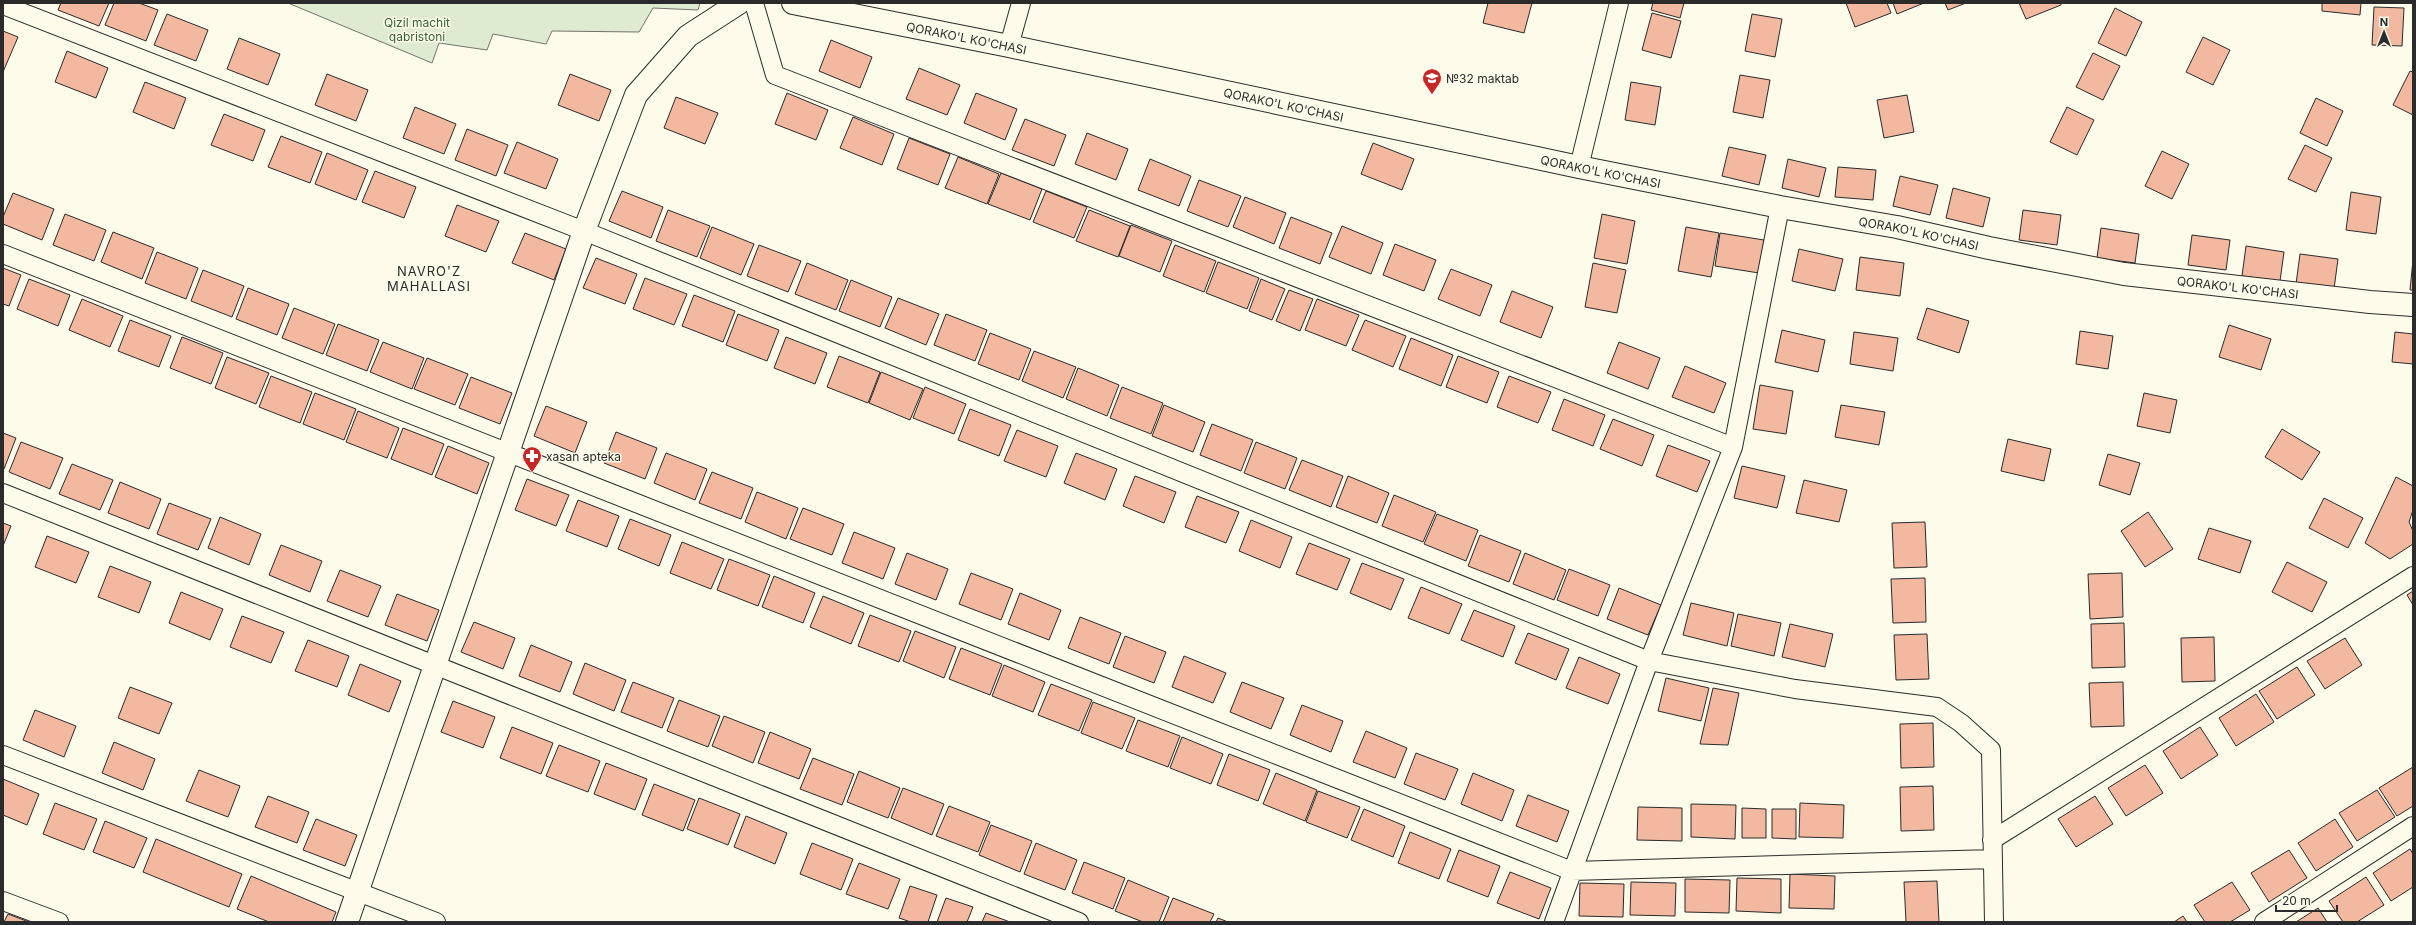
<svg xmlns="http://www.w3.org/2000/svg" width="2416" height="925" viewBox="0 0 2416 925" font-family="Inter,sans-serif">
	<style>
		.green { fill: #deebd1; stroke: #74746e }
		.building { fill: #f2b8a0; stroke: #2b2b2b }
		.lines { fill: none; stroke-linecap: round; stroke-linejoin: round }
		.street-casing { stroke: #2b2b2b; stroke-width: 20 }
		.secondary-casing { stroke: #2b2b2b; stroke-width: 24 }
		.street { stroke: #fdfbea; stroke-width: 18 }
		.secondary { stroke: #fdfbea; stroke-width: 22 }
		.labels { text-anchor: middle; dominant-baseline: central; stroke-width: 3; stroke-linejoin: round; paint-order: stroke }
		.park-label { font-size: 12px; fill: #34623c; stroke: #fdfbea }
		.street-label { font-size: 12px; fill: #2b2b2b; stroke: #fdfbea }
		.poi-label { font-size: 12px; fill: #2b2b2b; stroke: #fdfbea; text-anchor: start }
		.neighbourhood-label { font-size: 13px; letter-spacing: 1px; fill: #2b2b2b; stroke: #fdfbea }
	</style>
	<rect width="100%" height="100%" fill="#fdfbea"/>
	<!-- green -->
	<path class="green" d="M288 3H700L698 10 653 8 639 32 552 31 546 44 493 34 487 50 439 43 432 63Z"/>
	<!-- building -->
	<path class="building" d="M61 3H109L99 26 58 10Z
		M114 3H139L158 10 146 41 105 25Z
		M1488 3H1532L1524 33 1483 23Z
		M1653 3H1684L1680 18 1651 10Z
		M1846 3H1887L1891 13 1855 27Z
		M1893 3H1924L1897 14Z
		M1945 3H1966L1948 10Z
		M2019 3H2061V5L2026 19Z
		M2322 3H2361L2360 15 2322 11Z
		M2374 7 2404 8 2402 46 2372 45Z
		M2115 8 2142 22 2126 56 2098 43Z
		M1652 13 1681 21 1671 58 1642 50Z
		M167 14 208 30 196 61 154 45Z
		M1752 14 1782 19 1775 57 1745 51Z
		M3 31 18 37 3 72Z
		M2203 37 2230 50 2213 85 2186 72Z
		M239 38 280 54 268 85 227 69Z
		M831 40 872 57 860 88 819 71Z
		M67 51 108 68 96 98 55 82Z
		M2093 53 2120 66 2103 100 2076 87Z
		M919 68 960 85 947 115 906 99Z
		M2410 71 2413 72V115L2393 105Z
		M327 74 368 90 356 121 315 105Z
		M570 74 611 90 599 121 558 105Z
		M1740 75 1770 80 1763 118 1733 112Z
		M145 82 186 98 174 129 133 112Z
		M1631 82 1661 87 1655 125 1625 120Z
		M787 93 828 110 816 140 775 124Z
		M976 93 1017 109 1005 140 964 123Z
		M1907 95 1914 132 1884 138 1877 100Z
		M676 97 718 113 705 144 664 128Z
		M2316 98 2343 111 2327 146 2300 133Z
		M415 107 456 124 444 154 403 138Z
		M2067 107 2094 120 2077 155 2050 142Z
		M224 114 265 130 253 161 211 145Z
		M853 117 894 134 882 165 840 148Z
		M1025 119 1066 135 1054 166 1012 150Z
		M467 129 508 145 496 176 455 160Z
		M1087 133 1128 149 1116 180 1075 164Z
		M281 136 322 152 310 183 268 167Z
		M909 138 950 154 938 185 897 169Z
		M517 142 558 159 546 189 504 173Z
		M1373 143 1414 159 1402 190 1361 174Z
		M2305 145 2332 158 2316 192 2288 179Z
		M1729 147 1766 155 1759 185 1722 176Z
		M2162 151 2189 164 2172 199 2145 186Z
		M327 153 368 170 356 200 315 184Z
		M958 157 999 174 987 204 945 188Z
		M1150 159 1191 176 1179 206 1138 190Z
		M1788 159 1826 168 1819 197 1782 188Z
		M1838 167 1876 170 1873 200 1835 197Z
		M375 171 416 187 404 218 362 202Z
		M1001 173 1042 189 1030 220 988 204Z
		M1900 176 1938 185 1930 215 1893 206Z
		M1199 180 1241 196 1228 227 1187 211Z
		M1953 188 1990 198 1983 227 1946 218Z
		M622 191 663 207 651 238 609 221Z
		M1046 191 1087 207 1074 238 1033 222Z
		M2351 192 2381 197 2376 234 2346 230Z
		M13 193 54 209 42 240 3 224V217Z
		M1245 197 1286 213 1274 244 1233 227Z
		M457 205 499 221 486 252 445 236Z
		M668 210 710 226 697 257 656 241Z
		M1089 210 1130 226 1118 257 1076 241Z
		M2023 210 2061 215 2057 245 2019 240Z
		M65 214 106 230 94 261 53 245Z
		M1602 214 1635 221 1627 264 1594 258Z
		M1291 217 1332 233 1320 264 1279 248Z
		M1131 225 1172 241 1160 272 1119 256Z
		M1342 226 1383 243 1371 274 1329 257Z
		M712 227 754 244 741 275 700 258Z
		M1686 227 1719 233 1711 277 1678 271Z
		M2101 228 2139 234 2135 263 2097 258Z
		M113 232 154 248 142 279 101 262Z
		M525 233 566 249 554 280 512 263Z
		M1720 233 1764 240 1759 273 1715 266Z
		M2192 235 2230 240 2226 270 2188 265Z
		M1395 244 1436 260 1424 291 1383 275Z
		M759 245 801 261 788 292 747 276Z
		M1175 245 1216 261 1204 292 1163 276Z
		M2246 246 2284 252 2280 281 2242 276Z
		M1799 249 1843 259 1835 291 1792 281Z
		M157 252 198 268 186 299 145 283Z
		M2300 254 2338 259 2334 289 2296 284Z
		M1860 257 1904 263 1900 296 1856 290Z
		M596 258 637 274 625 304 583 288Z
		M2413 260V290H2410Z
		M1218 262 1259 278 1247 309 1206 293Z
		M807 263 848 280 836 310 795 294Z
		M1593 263 1626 270 1617 313 1585 307Z
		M3 268 21 275 9 306 3 304Z
		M1451 269 1492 285 1480 316 1438 299Z
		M203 270 244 286 232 317 191 301Z
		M645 278 687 294 674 325 633 309Z
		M29 279 70 295 58 326 17 309Z
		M1261 279 1285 289 1272 320 1249 311Z
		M851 280 892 297 880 327 839 311Z
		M248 288 289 304 277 335 236 319Z
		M1289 290 1313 299 1300 331 1276 321Z
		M1512 291 1553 307 1541 338 1500 322Z
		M694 295 735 311 723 342 682 326Z
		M898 298 939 314 926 345 885 328Z
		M82 299 123 316 110 347 69 330Z
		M1317 299 1359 315 1346 346 1305 330Z
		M294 308 335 324 323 354 282 338Z
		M1927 308 1969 321 1959 353 1917 339Z
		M738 314 779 330 767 361 726 345Z
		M946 314 987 330 975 361 934 345Z
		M130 320 171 336 159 367 118 351Z
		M1365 320 1406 336 1393 367 1352 350Z
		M338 324 379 340 367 371 326 355Z
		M2229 325 2271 339 2261 370 2219 357Z
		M1782 330 1825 340 1818 372 1775 362Z
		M2080 331 2113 336 2108 369 2076 364Z
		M1854 332 1898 338 1893 371 1850 364Z
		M2395 332 2413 334V364L2392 362Z
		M990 333 1031 349 1019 380 978 364Z
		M182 337 223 353 211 384 170 368Z
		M786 337 827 353 815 384 774 368Z
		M1411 338 1453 355 1441 386 1399 369Z
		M383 342 424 358 412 389 370 372Z
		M1619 342 1660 358 1648 389 1607 373Z
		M1034 351 1076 367 1063 398 1022 381Z
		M839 356 880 372 868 403 827 387Z
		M1458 356 1499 372 1487 403 1446 387Z
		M227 357 269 373 256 404 215 388Z
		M427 358 468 374 455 405 414 389Z
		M1685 366 1726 383 1714 413 1672 397Z
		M1078 368 1119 385 1107 416 1066 399Z
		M881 372 923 389 910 420 869 403Z
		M271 376 312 392 300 423 259 407Z
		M1509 376 1551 392 1538 423 1497 407Z
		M471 377 512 393 500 424 459 408Z
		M1760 385 1793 391 1786 434 1753 429Z
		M925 387 966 404 954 434 913 418Z
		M1122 387 1163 403 1151 434 1110 418Z
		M315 393 356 409 344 440 303 424Z
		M2144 393 2177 400 2170 433 2137 426Z
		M1564 399 1605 415 1593 446 1552 430Z
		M1164 405 1205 422 1193 452 1152 436Z
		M1841 405 1885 412 1879 445 1835 437Z
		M546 406 587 422 575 453 534 436Z
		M970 409 1011 425 999 456 958 440Z
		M358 411 399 428 387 458 346 442Z
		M1613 419 1654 435 1642 466 1600 449Z
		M1212 424 1253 440 1241 471 1200 455Z
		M403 428 444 444 432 475 391 459Z
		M2282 429 2320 452 2302 480 2265 457Z
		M1017 430 1058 446 1046 477 1004 461Z
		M616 432 657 448 645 479 604 463Z
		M3 433 16 438 4 469H3Z
		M2008 439 2051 449 2044 481 2001 471Z
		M21 442 63 458 50 489 9 472Z
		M1256 442 1297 458 1285 489 1244 473Z
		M1668 445 1710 461 1697 492 1656 476Z
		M448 446 489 463 477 494 435 477Z
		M666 453 707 469 695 500 654 483Z
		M1076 453 1117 469 1105 500 1064 483Z
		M2108 454 2140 463 2130 495 2099 485Z
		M1302 460 1343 476 1331 507 1289 490Z
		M72 464 113 480 100 510 59 494Z
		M1742 466 1785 476 1777 508 1734 498Z
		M712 472 753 488 741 519 699 503Z
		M1135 476 1176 492 1164 523 1123 506Z
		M1348 476 1389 493 1377 523 1336 507Z
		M2396 477 2413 486V510L2409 522 2413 531V544L2390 559 2365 543Z
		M527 479 569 495 556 526 515 510Z
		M1804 480 1847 490 1839 522 1796 513Z
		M120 482 161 499 149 529 108 513Z
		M757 492 798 508 786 539 745 522Z
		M1394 495 1436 512 1423 542 1382 526Z
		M1197 496 1239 512 1226 543 1185 527Z
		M2324 498 2363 518 2348 548 2309 528Z
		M578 500 619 516 607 547 566 531Z
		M169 503 211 519 198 550 157 534Z
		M803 508 844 524 832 555 790 539Z
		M2148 512 2173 549 2145 567 2121 531Z
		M1437 514 1478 530 1466 561 1424 544Z
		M220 517 261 534 249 565 208 548Z
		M630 519 671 535 659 566 618 549Z
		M1251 520 1292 537 1280 568 1239 551Z
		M1925 522 1927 567 1894 568 1892 523Z
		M3 523 11 526 3 546Z
		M2209 528 2251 541 2240 573 2198 559Z
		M854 532 895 548 883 579 842 563Z
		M1480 535 1521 551 1509 582 1468 566Z
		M47 536 89 552 76 583 35 567Z
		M682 542 724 559 711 589 670 573Z
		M1309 543 1350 559 1337 590 1296 574Z
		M281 545 322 561 310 592 269 575Z
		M907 553 948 569 936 600 895 584Z
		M1525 553 1566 570 1554 600 1513 584Z
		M729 559 770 575 758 606 717 590Z
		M2287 562 2327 582 2312 612 2272 592Z
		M1362 563 1404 579 1391 610 1350 593Z
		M110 566 151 582 139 613 98 597Z
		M1569 569 1610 585 1598 616 1557 600Z
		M340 570 381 586 368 617 327 601Z
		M971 573 1013 589 1001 620 959 604Z
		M2122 573 2123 617 2090 619 2088 574Z
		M774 576 815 593 803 623 762 607Z
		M1925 578 1926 622 1893 623 1891 579Z
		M1421 587 1462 604 1449 634 1408 618Z
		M1619 588 1661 605 1648 635 1607 619Z
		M2413 591V605L2407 595Z
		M181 592 223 609 210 640 169 623Z
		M1020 593 1061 610 1049 640 1008 624Z
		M397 594 439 610 427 641 385 625Z
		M823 596 864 613 851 644 810 627Z
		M1691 603 1734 613 1727 646 1683 635Z
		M1474 610 1515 626 1503 657 1461 640Z
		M1738 614 1781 623 1774 656 1731 646Z
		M870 615 911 631 899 662 858 646Z
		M242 616 284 632 271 663 230 647Z
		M1080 617 1121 633 1109 664 1068 648Z
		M474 622 515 638 503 669 461 652Z
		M2124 623 2125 667 2092 668 2091 624Z
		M1790 624 1833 634 1825 667 1782 657Z
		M915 631 956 647 944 678 903 661Z
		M1528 633 1569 649 1556 680 1515 663Z
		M1927 634 1929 679 1896 680 1894 635Z
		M1125 636 1166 652 1154 683 1113 667Z
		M2214 637 2215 681 2182 682 2181 638Z
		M2345 638 2362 665 2325 689 2307 661Z
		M308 640 349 656 337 687 295 671Z
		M531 645 572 662 560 692 519 676Z
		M961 648 1002 664 990 695 949 679Z
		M1184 656 1226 673 1213 703 1172 687Z
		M1579 657 1620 674 1608 704 1566 688Z
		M585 663 626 680 614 711 573 694Z
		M360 664 401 681 389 712 348 695Z
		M1004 665 1045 682 1033 712 992 696Z
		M2297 667 2315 695 2277 719 2259 691Z
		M1666 678 1709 688 1701 721 1658 711Z
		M633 682 674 698 662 728 621 712Z
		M1242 682 1284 698 1271 729 1230 712Z
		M2123 682 2124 726 2091 727 2089 683Z
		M1051 684 1092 700 1079 731 1038 715Z
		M130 687 172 703 159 734 118 718Z
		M1713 688 1739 693 1728 745 1700 744Z
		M2256 694 2274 722 2236 746 2219 718Z
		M679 700 720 716 708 747 667 731Z
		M453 701 495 717 483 748 441 732Z
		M1093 702 1135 718 1122 749 1081 733Z
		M1302 705 1343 721 1331 752 1290 735Z
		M35 710 76 726 64 757 23 740Z
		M724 716 765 732 753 763 712 746Z
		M1138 720 1180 736 1168 767 1126 751Z
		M1933 723 1934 767 1901 768 1900 724Z
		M512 727 553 743 541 774 500 758Z
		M2200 727 2218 755 2181 779 2163 751Z
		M1366 731 1407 748 1395 778 1353 762Z
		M770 732 811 749 799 779 758 763Z
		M1182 737 1223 754 1211 784 1170 768Z
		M114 742 155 759 143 790 102 773Z
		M559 745 600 761 588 792 546 776Z
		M1416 753 1458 769 1445 800 1404 784Z
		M1229 754 1270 770 1258 801 1217 785Z
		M813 758 854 774 842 805 800 789Z
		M606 763 647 779 635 810 594 794Z
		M2145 765 2163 793 2126 816 2108 788Z
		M2413 767V806L2397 816 2379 788Z
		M199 770 240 786 228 817 186 801Z
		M859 771 900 788 888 818 847 802Z
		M1276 773 1317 790 1305 821 1263 804Z
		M1473 773 1514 790 1502 821 1461 804Z
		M3 779 39 794 27 825 3 815Z
		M654 784 695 800 683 831 642 815Z
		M1933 786 1934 830 1901 831 1900 787Z
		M903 788 944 804 932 835 891 818Z
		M2377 790 2395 817 2357 841 2339 813Z
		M1318 791 1360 807 1347 838 1306 822Z
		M1528 795 1569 811 1557 842 1516 826Z
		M268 796 309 812 297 843 255 827Z
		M2095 796 2113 824 2076 847 2058 819Z
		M699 798 740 814 728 845 687 829Z
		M55 803 97 819 84 850 43 834Z
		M1800 803 1844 805 1843 838 1799 837Z
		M1691 804 1736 805 1735 839 1691 837Z
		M949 806 990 822 978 852 936 836Z
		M1638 807 1682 808V841L1637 840Z
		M1742 808 1766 809V838H1742Z
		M1364 809 1405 826 1393 857 1351 840Z
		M1772 809H1796V839L1772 838Z
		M746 816 787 833 775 864 734 847Z
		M316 819 357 835 345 866 303 850Z
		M2335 819 2353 847 2316 871 2298 843Z
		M105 821 147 838 134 868 93 852Z
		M991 825 1032 841 1020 872 979 855Z
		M1410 832 1451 849 1439 879 1398 863Z
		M156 839 242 874 229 907 143 872Z
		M812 843 853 859 841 890 800 874Z
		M1036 843 1077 860 1065 890 1024 874Z
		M2410 849 2413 854V887L2391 901 2373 873Z
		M1459 850 1500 866 1488 897 1447 881Z
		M2289 850 2307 878 2269 902 2251 873Z
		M1084 862 1125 878 1113 909 1072 893Z
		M859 863 900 879 888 909 846 894Z
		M1510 872 1551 888 1539 919 1497 903Z
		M1790 874 1835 876 1834 909 1789 908Z
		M251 876 336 912 332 922H269L237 909Z
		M2366 877 2384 905 2357 922H2343L2329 901Z
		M1737 878 1781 879V913L1736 911Z
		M1685 879 1730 880 1729 913 1685 912Z
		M1128 880 1169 897 1159 922H1143L1115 911Z
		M1937 881 1939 922H1906L1904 882Z
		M1631 882 1676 883 1675 916 1630 915Z
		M2232 882 2250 910 2230 922H2205L2194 905Z
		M1580 883 1624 884 1623 917 1579 916Z
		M910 886 937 895 928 922H911L899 918Z
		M946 898 973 907 967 922H937Z
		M1173 898 1214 914 1210 922H1163Z
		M2318 908 2327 922H2296Z
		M986 913 1010 922H982Z
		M8 914 29 922H4Z
		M2183 916 2187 922H2174Z
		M1218 918 1228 922H1216Z"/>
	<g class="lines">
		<!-- street casing -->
		<g class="street-casing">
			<path id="street" d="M754 3 775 75 1733 447
				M3 5 584 231 1649 661 1795 689 1937 707 1961 723 1991 750 1994 922
				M1009 46 1021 3
				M1579 167 1619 3
				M3 254 1572 871 1993 859
				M3 493 1079 922
				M3 755 436 922
				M1992 840 2413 576
				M3 901 59 922
				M1554 922 1649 661 1733 447 1780 207
				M2264 922 2413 826"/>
		</g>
		<!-- secondary casing -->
		<g class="secondary-casing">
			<g id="secondary">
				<path id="s1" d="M793 3 1009 46 1579 167 1780 207 1897 227 1989 248 2124 274 2370 302 2413 305"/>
				<path d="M347 922 584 231 636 95 688 36 739 3"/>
			</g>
		</g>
		<!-- street -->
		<use href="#street" class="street"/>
		<!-- secondary -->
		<use href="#secondary" class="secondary"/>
	</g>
	<!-- icons -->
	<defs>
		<g id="school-pin" transform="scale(1)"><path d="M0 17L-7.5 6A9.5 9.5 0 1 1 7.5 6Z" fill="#c62828" stroke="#fdfbea"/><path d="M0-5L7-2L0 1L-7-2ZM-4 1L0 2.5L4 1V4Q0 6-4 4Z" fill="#fff"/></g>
		<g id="pharmacy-pin" transform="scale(1)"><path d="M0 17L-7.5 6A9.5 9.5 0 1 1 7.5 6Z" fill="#c62828" stroke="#fdfbea"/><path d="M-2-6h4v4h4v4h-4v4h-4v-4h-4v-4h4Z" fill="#fff"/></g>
	</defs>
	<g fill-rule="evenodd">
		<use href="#school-pin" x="1432" y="78"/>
		<use href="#pharmacy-pin" x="532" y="456"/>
	</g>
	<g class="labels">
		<!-- park labels -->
		<g class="park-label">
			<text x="417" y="22">Qizil machit<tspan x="417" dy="14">qabristoni</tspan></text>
		</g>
		<!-- street labels -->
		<g class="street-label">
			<text stroke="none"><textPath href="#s1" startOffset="177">QORAKO'L KO'CHASI</textPath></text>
			<text stroke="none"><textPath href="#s1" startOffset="501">QORAKO'L KO'CHASI</textPath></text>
			<text stroke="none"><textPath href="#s1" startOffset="825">QORAKO'L KO'CHASI</textPath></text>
			<text stroke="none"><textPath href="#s1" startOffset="1149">QORAKO'L KO'CHASI</textPath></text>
			<text stroke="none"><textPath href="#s1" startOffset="1473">QORAKO'L KO'CHASI</textPath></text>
		</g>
		<!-- poi labels -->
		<g class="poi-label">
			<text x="1446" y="78">№32 maktab</text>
			<text x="546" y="456">xasan apteka</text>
		</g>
		<!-- neighbourhood labels -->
		<g class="neighbourhood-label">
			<text x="429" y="271">NAVRO'Z<tspan x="429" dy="15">MAHALLASI</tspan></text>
		</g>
	</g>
	<!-- border -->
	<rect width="2416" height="925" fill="none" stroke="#2b2b2b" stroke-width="8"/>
	<!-- north arrow -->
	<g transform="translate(2384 32)" stroke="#fdfbea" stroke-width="3" paint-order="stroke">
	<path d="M0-3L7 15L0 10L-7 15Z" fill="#2b2b2b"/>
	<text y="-6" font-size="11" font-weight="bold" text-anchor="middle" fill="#2b2b2b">N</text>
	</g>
	<!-- scale -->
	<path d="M2276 905v6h61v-6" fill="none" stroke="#2b2b2b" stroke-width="2"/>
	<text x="2282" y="905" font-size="12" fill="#2b2b2b" stroke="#fdfbea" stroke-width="3" paint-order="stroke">20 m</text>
</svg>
